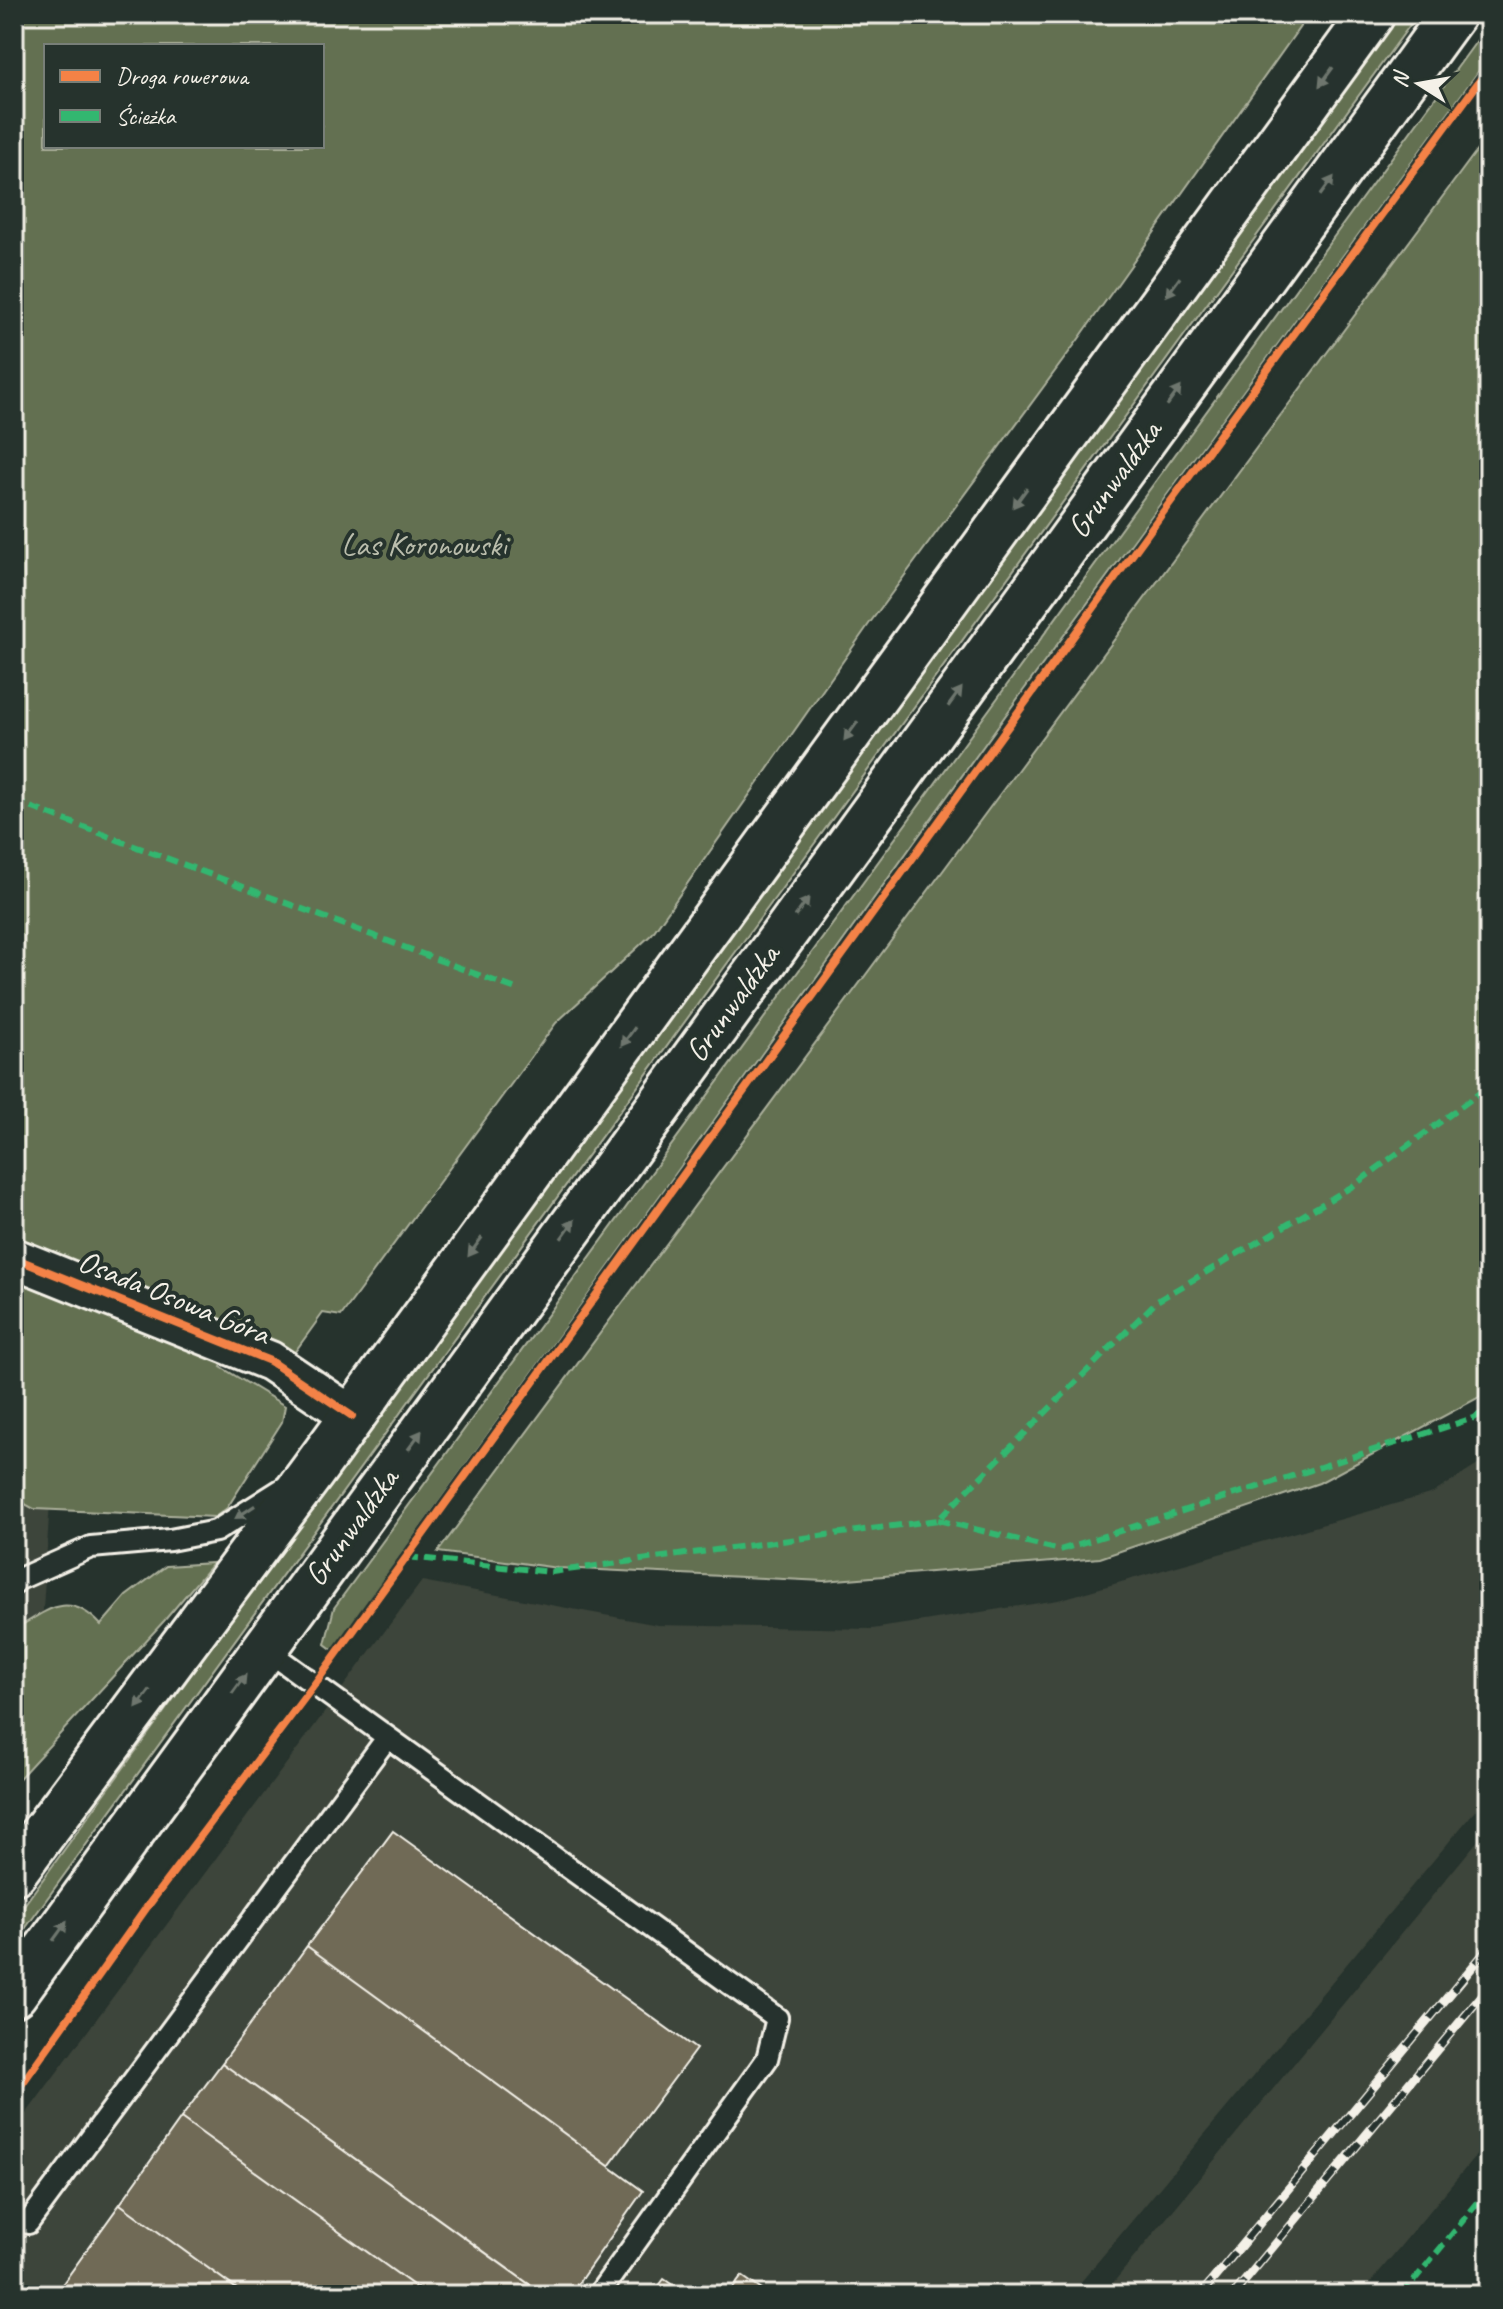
<svg xmlns="http://www.w3.org/2000/svg" width="1503" height="2309" viewBox="0 0 1503 2309" font-family="Caveat,sans-serif">
	<style>
		.built { fill: #3c443a }
		.green { fill: #637051; stroke: #acb09c; stroke-width: 2; fill-rule: evenodd }
		.building { fill: #6f6a57; stroke: #f4f1e8; stroke-width: 2 }
		.lines { fill: none; stroke-linecap: round; stroke-linejoin: round }
		.lane-casing { stroke: #f4f1e8; stroke-width: 26 }
		.street-casing { stroke: #f4f1e8; stroke-width: 44 }
		.primary-casing { stroke: #f4f1e8; stroke-width: 50 }
		.lane { stroke: #26332d; stroke-width: 20 }
		.street { stroke: #26332d; stroke-width: 38 }
		.primary { stroke: #26332d; stroke-width: 44 }
		.rail-casing { stroke: #f4f1e8; stroke-width: 9 }
		.rail { stroke: #26332d; stroke-width: 6; stroke-dasharray: 18; stroke-linecap: butt }
		.quiet { stroke: #33b770; stroke-width: 6; stroke-dasharray: 12 6; stroke-linecap: butt }
		.cycleway-casing { stroke: #26332d; stroke-width: 13 }
		.cycleway { stroke: #f48246; stroke-width: 8 }
		.oneway { fill: #6e766e }
		.labels { text-anchor: middle; dominant-baseline: central; stroke-width: 8; stroke-linejoin: round; paint-order: stroke }
		.street-label { font-size: 32px; fill: #f4f1e8; stroke: #26332d }
		.park-label { font-size: 32px; fill: #babdac; stroke: #26332d }
	</style>
	<rect width="100%" height="100%" fill="#26332d"/>
	<filter id="ink" filterUnits="userSpaceOnUse"><feTurbulence type="fractalNoise" baseFrequency=".0125" numOctaves="2"/><feDisplacementMap in="SourceGraphic" scale="16" xChannelSelector="R" yChannelSelector="G"/><feConvolveMatrix kernelMatrix="1 2 1 2 8 2 1 2 1" color-interpolation-filters="sRGB"/></filter>
	<g filter="url(#ink)">
		<!-- built -->
		<path class="built" d="M1489 1458V1794L1070 2295H18L14 2290V2130L422 1581 658 1625 872 1629 1058 1600 1433 1493Z
			M14 1466 51 1486 42 1625 14 1639Z
			M1489 1827V2140L1360 2295H1103Z"/>
		<!-- green -->
		<path class="green" d="M14 14H1309L1078 340 869 624 652 934 556 1023 341 1316 323 1313 294 1353 236 1331 221 1367 285 1406 282 1422 275 1433 227 1508 215 1517 34 1509 14 1498ZM46 46H322V146H46Z
			M1401 14H1418L14 1944V1919L575 1145Z
			M1489 24V57L1023 691 333 1650 325 1644 334 1608Z
			M1489 134V1392L1319 1483 1100 1558 824 1581 558 1568 438 1552Z
			M213 1563 164 1621 14 1784V1630C49 1609 68 1590 101 1625L126 1596 166 1566Z"/>
		<!-- building -->
		<path class="building" d="M393 1831 696 2049 609 2166 307 1946Z
			M307 1946 643 2191 570 2295H544L222 2063Z
			M222 2063 536 2289 532 2295H427L181 2118Z
			M181 2118 427 2295H245L120 2204Z
			M120 2204 245 2295 56 2293Z
			M742 2276 769 2295H728Z
			M664 2279 687 2295H652Z"/>
		<g class="lines">
			<!-- lane casing -->
			<g class="lane-casing">
				<path id="lane" d="M14 1584 17 1580 91 1547 170 1540 216 1531 284 1488
					M264 1648 777 2018 767 2059 598 2295
					M28 2223 387 1738"/>
			</g>
			<!-- street casing -->
			<g class="street-casing">
				<path id="street" d="M14 1258 270 1361 352 1416"/>
			</g>
			<!-- primary casing -->
			<g class="primary-casing">
				<path id="primary" d="M14 1872 312 1472 1372 14
					M14 1994 1453 14"/>
			</g>
			<!-- lane -->
			<use href="#lane" class="lane"/>
			<!-- street -->
			<use href="#street" class="street"/>
			<!-- primary -->
			<use href="#primary" class="primary"/>
			<!-- rail casing -->
			<g class="rail-casing">
				<path id="rail" d="M1200 2295 1489 1947
					M1233 2295 1489 1987"/>
			</g>
			<!-- rail -->
			<use href="#rail" class="rail"/>
			<!-- quiet -->
			<path class="quiet" d="M14 801 516 989
				M938 1520 1060 1550 1474 1418 1489 1409
				M407 1557 552 1572 938 1520 1157 1301 1353 1186 1489 1086
				M1402 2295 1489 2189"/>
			<!-- cycleway casing -->
			<g class="cycleway-casing">
				<path id="cycleway" d="M14 1258 270 1361 352 1416
					M14 2095 147 1907 314 1685 1161 515 1489 68"/>
			</g>
			<!-- cycleway -->
			<use href="#cycleway" class="cycleway"/>
		</g>
		<!-- one-way arrows -->
		<defs><path id="oneway-solid" d="M-6-.8H1V-3.2L6.5 0L1 3.2V.8H-6Z" transform="scale(2)"/></defs>
		<g class="oneway">
			<use href="#oneway-solid" transform="translate(1326 77) rotate(126)"/>
			<use href="#oneway-solid" transform="translate(1327 186) rotate(-54)"/>
			<use href="#oneway-solid" transform="translate(1173 287) rotate(126)"/>
			<use href="#oneway-solid" transform="translate(1174 396) rotate(-54)"/>
			<use href="#oneway-solid" transform="translate(1020 498) rotate(126)"/>
			<use href="#oneway-solid" transform="translate(955 697) rotate(-54)"/>
			<use href="#oneway-solid" transform="translate(851 731) rotate(126)"/>
			<use href="#oneway-solid" transform="translate(802 907) rotate(-54)"/>
			<use href="#oneway-solid" transform="translate(628 1037) rotate(126)"/>
			<use href="#oneway-solid" transform="translate(568 1229) rotate(-54)"/>
			<use href="#oneway-solid" transform="translate(475 1247) rotate(126)"/>
			<use href="#oneway-solid" transform="translate(415 1440) rotate(-54)"/>
			<use href="#oneway-solid" transform="translate(245 1512) rotate(147)"/>
			<use href="#oneway-solid" transform="translate(239 1684) rotate(-54)"/>
			<use href="#oneway-solid" transform="translate(143 1699) rotate(127)"/>
			<use href="#oneway-solid" transform="translate(60 1931) rotate(-54)"/>
		</g>
	</g>
	<g class="labels">
		<!-- street labels -->
		<g class="street-label">
			<text transform="translate(1114 479) rotate(-54)">Grunwaldzka</text>
			<text transform="translate(732 1003) rotate(-54)">Grunwaldzka</text>
			<text transform="translate(174 1297) rotate(22)">Osada Osowa Góra</text>
			<text transform="translate(351 1527) rotate(-54)">Grunwaldzka</text>
		</g>
		<!-- park labels -->
		<g class="park-label">
			<text x="424" y="544">Las Koronowski</text>
		</g>
	</g>
	<!-- margin -->
	<rect width="1503" height="2309" fill="none" stroke="#26332d" stroke-width="48"/>
	<rect x="24" y="24" width="1455" height="2261" fill="none" stroke="#f4f1e8" stroke-width="3" filter="url(#ink)"/>
	<!-- legend -->
	<rect x="44" y="44" width="280" height="104" fill="#26332d" stroke="#787f78" stroke-width="2"/>
	<rect x="60" y="70" width="40" height="12" fill="#f48246" stroke="#787f78" stroke-width="2"/>
	<text x="116" y="84" font-size="24" fill="#f4f1e8">Droga rowerowa</text>
	<rect x="60" y="110" width="40" height="12" fill="#33b770" stroke="#787f78" stroke-width="2"/>
	<text x="116" y="124" font-size="24" fill="#f4f1e8">Ścieżka</text>
	<!-- north arrow -->
	<g transform="translate(1419 84) rotate(281)" stroke="#26332d" stroke-width="6" paint-order="stroke">
	<path d="M0-6L14 30L0 20L-14 30Z" fill="#f4f1e8"/>
	<text y="-12" font-size="22" font-weight="bold" text-anchor="middle" fill="#f4f1e8">N</text>
	</g>
</svg>
